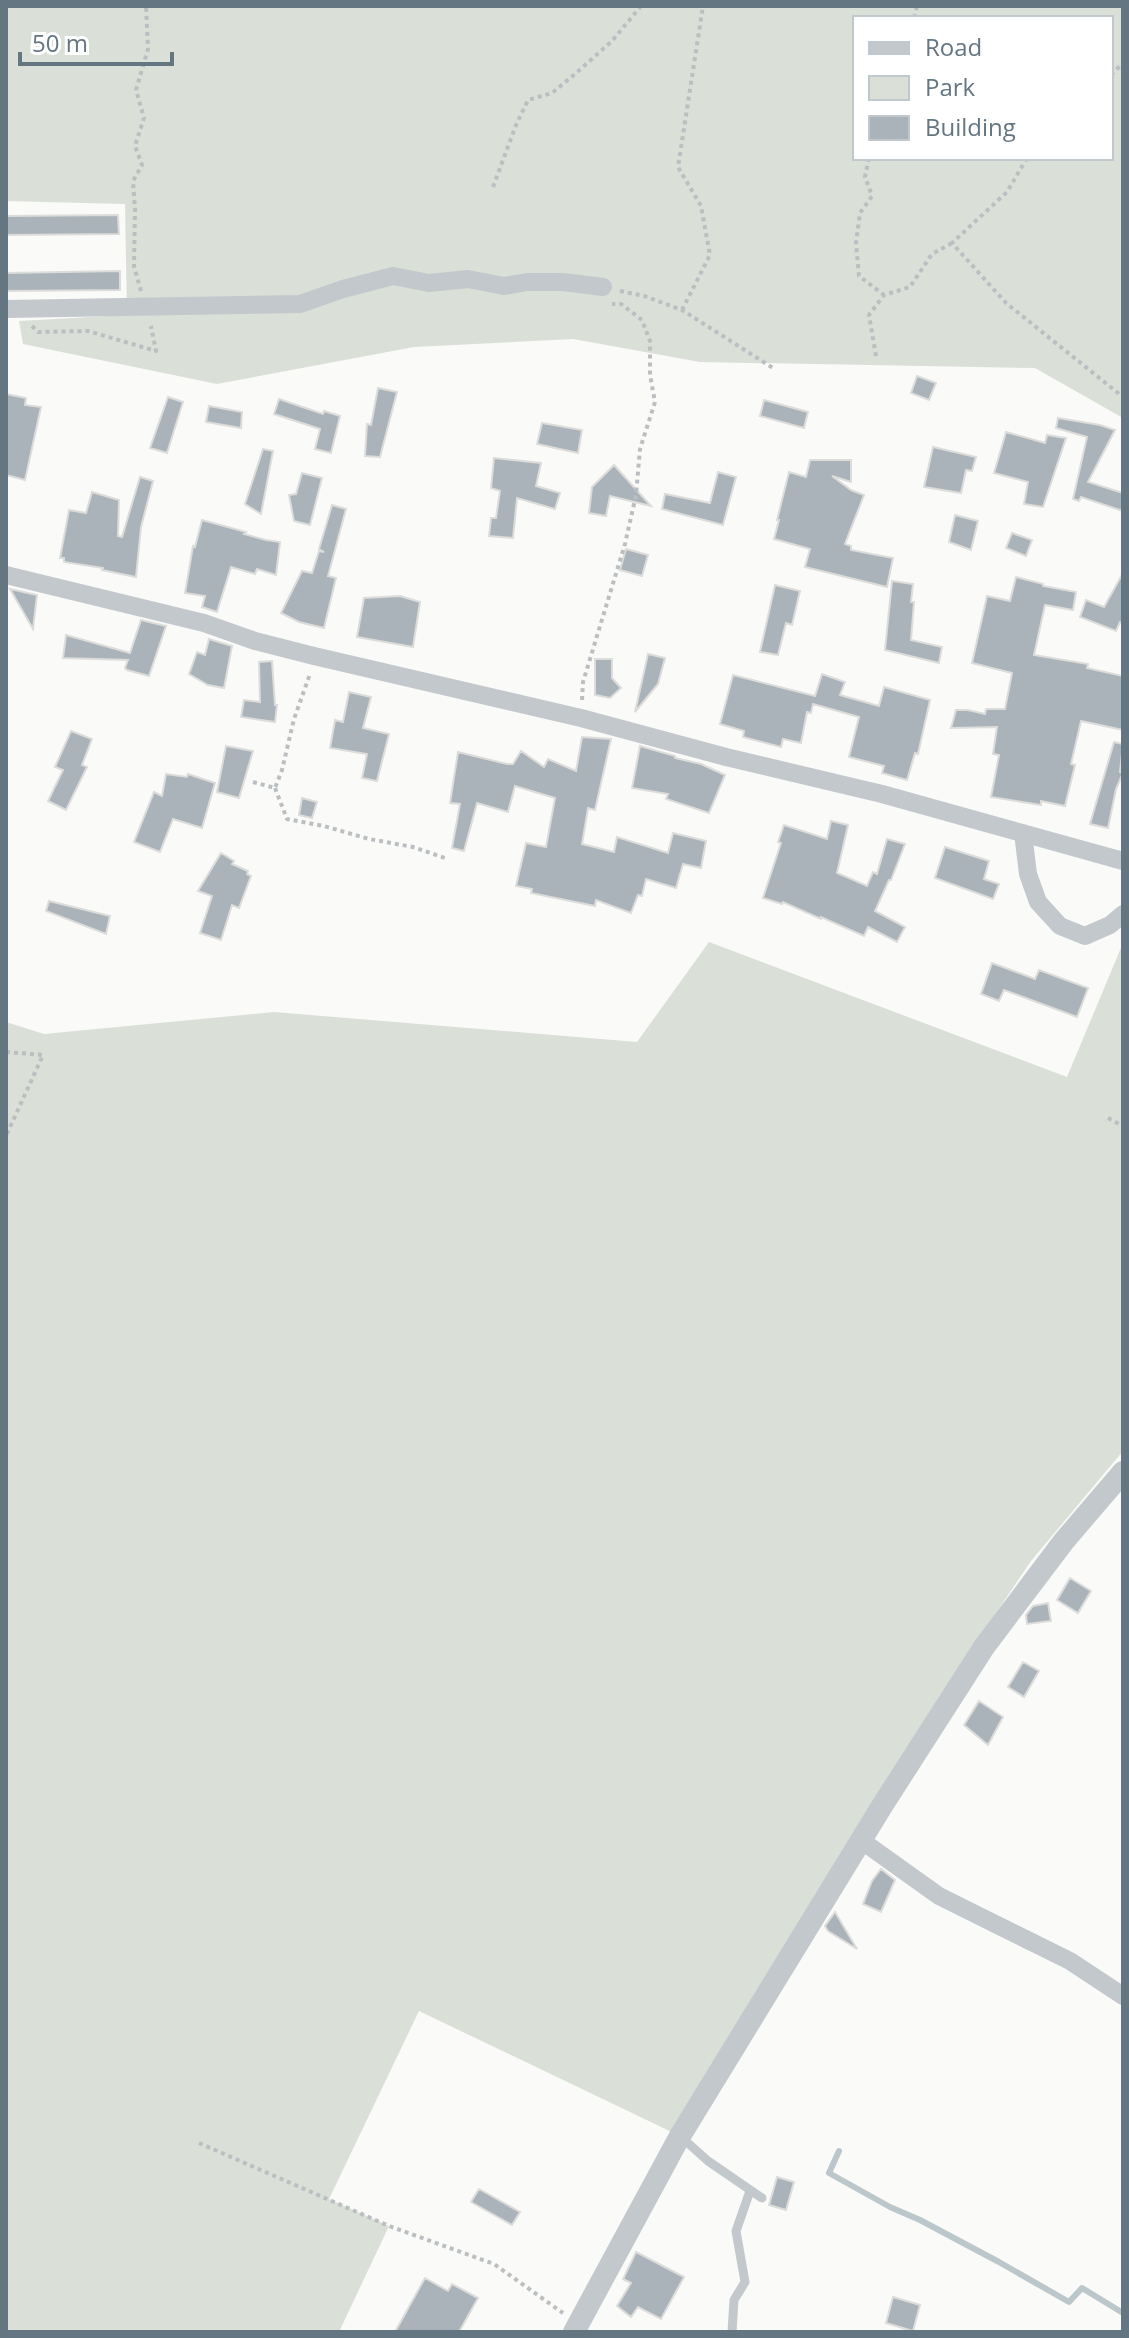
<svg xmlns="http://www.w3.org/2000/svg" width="1129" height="2338" viewBox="0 0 1129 2338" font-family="'Open Sans',sans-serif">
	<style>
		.green { fill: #dadfd7; fill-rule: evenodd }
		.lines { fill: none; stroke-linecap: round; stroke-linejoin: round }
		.stream { stroke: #bbc7cb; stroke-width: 6 }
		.building { fill: #aab3b9; stroke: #dcdcda; stroke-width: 2 }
		.path { stroke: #bbbfc2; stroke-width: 4; stroke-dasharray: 4 4; stroke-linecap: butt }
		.service { stroke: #c3c8cc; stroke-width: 9 }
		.minor { stroke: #c3c8cc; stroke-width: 18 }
		.tertiary { stroke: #c3c8cc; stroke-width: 22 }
	</style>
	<rect width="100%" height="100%" fill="#fafaf8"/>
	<!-- green -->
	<path class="green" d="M6 6H1123V418L1035 368 700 362 573 339 414 347 217 384 23 344 19 321 127 315 125 204 6 201ZM855 18H1111V158H855Z
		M709 942 1067 1077 1123 943V1451L1031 1561 938 1699 680 2136 419 2011 329 2199 389 2226 339 2332H6V1022L44 1034 274 1012 637 1042Z"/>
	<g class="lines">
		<!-- stream -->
		<path class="stream" d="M839 2151 829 2173 890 2207 920 2220 999 2262 1069 2302 1082 2288 1123 2313"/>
	</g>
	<!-- building -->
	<path class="building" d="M118 215 119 234 6 235V216Z
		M120 271V290L6 291V273Z
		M917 376 936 383 929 400 911 393Z
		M378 388 397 392 380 457 365 456 367 424 371 425Z
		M6 394 26 398 25 405 41 407 25 480 6 475Z
		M168 397 183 402 167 453 150 448Z
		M279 399 323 414 324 411 340 416 331 453 315 449 320 429 274 414Z
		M764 400 808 412 804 428 760 416Z
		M209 406 242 412 241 428 206 422Z
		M1058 418 1100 425 1115 430 1088 482 1123 493V511L1081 497 1079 501 1073 499 1087 437 1056 428Z
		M542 423 582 430 578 453 537 444Z
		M1006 432 1045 443 1047 435 1066 438 1043 507 1024 504 1028 482 994 473Z
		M933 447 976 457 972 471 966 470 961 493 924 487Z
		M263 449 273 451 261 514 245 504Z
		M494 458 541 463 536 486 560 493 555 509 517 498 513 538 489 536 491 518H496L500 491 491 488Z
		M810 460H851V482L832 476 851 490 864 495 845 544 851 546V550L893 558 887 587 805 567 810 549 774 539 779 520H777L789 472 806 477Z
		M614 465 651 506 610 496 606 516 589 513 592 487Z
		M718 472 736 477 723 525 662 509 665 494 710 503Z
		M302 473 322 478 310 525 294 521 289 495 296 494Z
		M140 477 153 481 141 527 136 577 102 570 103 568 64 562V558H60L69 510 86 513 92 492 119 500 118 536 122 537Z
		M332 505 346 509 328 576 336 578 324 628 299 622 281 613 302 571 312 573 319 551 324 552 319 549Z
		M955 515 978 521 971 550 949 542Z
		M202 520 246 532 244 534 266 540 280 542 276 575 257 569 255 574 231 567 217 612 202 607 205 596 185 593 193 546 195 547Z
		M1012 533 1032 540 1026 556 1006 548Z
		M626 549 648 555 642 576 620 570Z
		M1123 573V623L1120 622 1116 631 1080 617 1086 600 1104 607Z
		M1016 577 1043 584V586L1076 592 1073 610 1045 605 1034 655 1088 664 1087 668 1123 676V730L1081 721 1071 764 1075 765 1065 806 1041 801V805L991 797 999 755 993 754 997 727 951 728 956 710H968L985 714 986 709H1005L1012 673 972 663 987 596 1010 601Z
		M892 581 913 584 911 602H914L911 640 942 647 939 663 885 650Z
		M775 585 800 591 792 625 786 623 778 655 760 652Z
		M10 589 37 595 33 629Z
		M400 596 420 602 413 647 357 637 364 598Z
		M141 620 166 626 149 676 127 670 125 668 128 660 63 658 66 635 130 653Z
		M209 639 232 646 224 688 208 685 189 674 197 652 205 655Z
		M648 654 665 658 658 684 635 712Z
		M595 659H612V678L621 688 610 698 595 695Z
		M272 661 275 705H277L275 722 241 717 244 700 260 702 259 662Z
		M822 674 845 682 840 695 879 706 884 687 930 700 918 754 915 753 907 780 882 773 884 766 849 757 859 717 813 704 811 713 807 712 801 743 783 739 781 747 743 737 744 731 720 724 733 675 815 696Z
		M349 692 371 697 363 728 389 734 377 781 362 778 367 754 330 748 335 720 343 722Z
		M71 731 92 739 82 765 87 767 66 810 48 801 63 770 55 767Z
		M582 737 611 739 595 810 588 808 582 844 614 852 617 837 668 853 673 833 706 841 701 868 683 864 676 888 646 879 642 896 638 895 631 913 596 900 595 906 531 893 532 889 516 886 526 843 546 847 555 798 515 786 508 812 477 803 464 851 452 848 460 804 450 803 458 752 507 764H513L521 751 544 767 548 759 576 771Z
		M1114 742 1123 744 1120 772 1123 773 1116 789 1108 828 1090 824Z
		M226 746 253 751 239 798 217 792Z
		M640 746 675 756V758L701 764 725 775 709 813 666 799 668 794 632 788Z
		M166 774 187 777 188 774 215 783 202 828 173 819 160 852 134 842 154 792 162 796Z
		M302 798 317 802 312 818 299 815Z
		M831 821 848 825 837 873 867 886 873 872 877 874 887 839 905 844 891 880H889L875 911 905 927 897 942 868 927 864 936 821 917V919L783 902 782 904 763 898 781 843 778 842 784 825 827 839Z
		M945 847 989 861 984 879 999 884 993 899 935 878Z
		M221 853 234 861 232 864 248 871 247 874 251 876 239 908 232 905 221 940 200 933 212 896 198 891Z
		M49 901 110 916 106 934 46 911Z
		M992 963 1035 979 1039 970 1088 988 1077 1017 1004 990 999 1001 981 994Z
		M1070 1578 1091 1591 1078 1613 1057 1600Z
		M1048 1603 1051 1621 1027 1624 1026 1615 1033 1606Z
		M1023 1662 1039 1671 1024 1697 1008 1687Z
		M979 1701 1003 1717 988 1745 964 1725Z
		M881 1869 895 1880 881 1912 863 1904 872 1881Z
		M835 1912 857 1949 828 1931 825 1926Z
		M777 2177 794 2182 786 2210 769 2205Z
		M479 2189 520 2212 512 2225 471 2202Z
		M636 2252 684 2277 661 2319 638 2307 631 2317 617 2306 631 2283 623 2279Z
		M425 2278 448 2291 452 2284 478 2298 459 2332H395Z
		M893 2297 920 2305 913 2331 886 2323Z"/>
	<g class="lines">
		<!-- path -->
		<path class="path" d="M914 18 917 6
			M1111 75 1123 63
			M869 158 865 177 872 196 860 213 856 243 859 276 884 295
			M1027 158 1007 192 952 243 1006 303 1123 397
			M493 187 516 125 528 100 552 93 575 74 612 41 641 6
			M141 291 134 266 135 209 133 181 142 165 135 146 144 118 136 90 148 49 146 6
			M620 291 644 296 682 310 773 368
			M682 310 710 255 701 206 678 167 703 6
			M32 326 38 332 88 331 156 351 151 326
			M876 356 869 315 884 295 910 287 932 254 952 243
			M582 700 583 682 625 544 636 495 640 449 655 402 650 375V341L642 320 621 304H612
			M253 782 275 788 282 770 294 719 310 674
			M275 788 287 819 324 826 369 839 413 847 445 858
			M6 1052 43 1055 6 1136
			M1108 1118 1123 1126
			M199 2143 389 2226 494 2264 563 2313"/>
		<!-- service -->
		<path class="service" d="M680 2136 708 2161 762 2198
			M732 2332 734 2300 745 2282 736 2231 750 2191"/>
		<!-- minor -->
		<path class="minor" d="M6 309 300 304 343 289 393 276 429 283 468 279 504 286 527 282H563L603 287
			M6 575 204 623 255 641 314 656 581 718 726 757 882 794 1123 861
			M1023 833 1028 874 1038 902 1060 926 1085 936 1110 925 1123 914
			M862 1841 939 1896 1070 1961 1123 1996"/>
		<!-- tertiary -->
		<path class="tertiary" d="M574 2332 680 2136 882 1806 984 1647 1064 1541 1123 1472"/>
	</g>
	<!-- border -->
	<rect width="1129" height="2338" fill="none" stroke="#657683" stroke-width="16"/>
	<!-- legend -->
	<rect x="853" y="16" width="260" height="144" fill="#ffffff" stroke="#c1c8cd" stroke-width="2"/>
	<rect x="869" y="42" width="40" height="12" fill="#c3c8cc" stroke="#c1c8cd" stroke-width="2"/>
	<text x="925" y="56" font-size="24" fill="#657683">Road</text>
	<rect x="869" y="76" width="40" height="24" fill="#dadfd7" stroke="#c1c8cd" stroke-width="2"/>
	<text x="925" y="96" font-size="24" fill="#657683">Park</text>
	<rect x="869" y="116" width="40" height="24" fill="#aab3b9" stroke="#c1c8cd" stroke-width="2"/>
	<text x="925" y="136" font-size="24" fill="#657683">Building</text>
	<!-- scale -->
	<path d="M20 52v12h152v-12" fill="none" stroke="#657683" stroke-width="4"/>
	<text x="32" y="52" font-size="24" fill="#657683" stroke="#ffffff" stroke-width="6" paint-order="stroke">50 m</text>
</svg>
